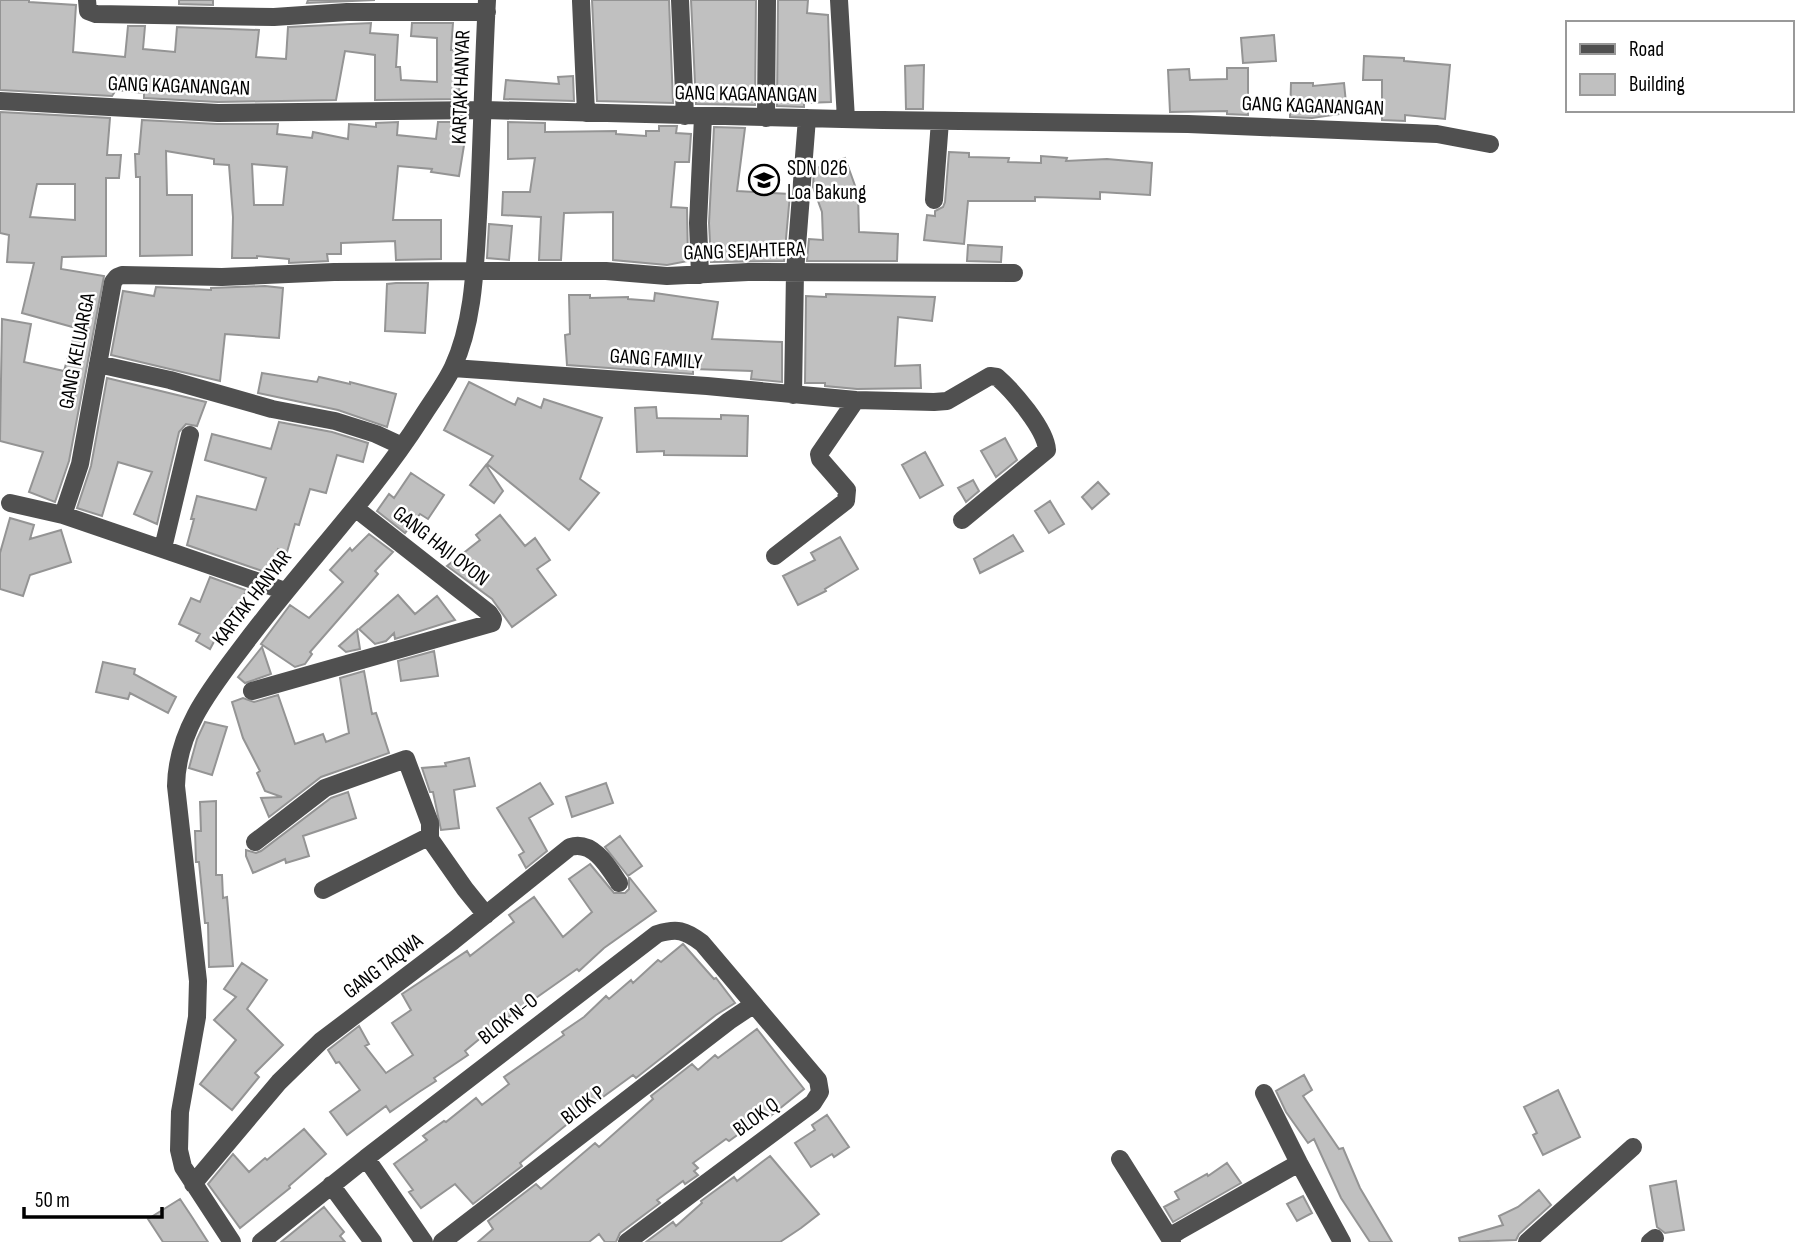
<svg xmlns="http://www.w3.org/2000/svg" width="1814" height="1242" viewBox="0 0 1814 1242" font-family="'Sofia Sans Condensed',sans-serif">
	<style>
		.building { fill: #c0c0c0; stroke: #949494; stroke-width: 2; fill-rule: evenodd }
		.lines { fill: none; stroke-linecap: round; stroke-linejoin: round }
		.minor { stroke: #505050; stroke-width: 18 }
		.labels { text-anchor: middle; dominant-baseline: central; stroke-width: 5; stroke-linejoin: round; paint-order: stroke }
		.street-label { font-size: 21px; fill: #000; stroke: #fff }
		.poi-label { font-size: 21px; fill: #000; stroke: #fff; text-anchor: start }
	</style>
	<rect width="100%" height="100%" fill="#fff"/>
	<!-- building -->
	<path class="building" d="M0 0H29V2L76 5 73 52 125 57 128 26H145L143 49 175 52 177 27 259 30 256 57 286 59 288 27 371 23 370 33 398 35 396 67H400L401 80 437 82V38L411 36 412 23H453L451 50H460L459 99 375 100V55L345 51 336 100 218 102 144 98V93L116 90 112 96 0 90Z
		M179 0H213V5L179 4Z
		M308 0H375L307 3Z
		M592 0H669L673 103 597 101Z
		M691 0H756L755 105 696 104Z
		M778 0H808L807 13 828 15 831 102 804 103V107L777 106Z
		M1274 35 1276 61 1243 63 1241 38Z
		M1364 56 1404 58V61L1450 65 1445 119 1405 115V121L1382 120V80H1363Z
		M924 65 923 109H906L905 66Z
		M1227 68H1248V115L1227 114V111L1170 112 1168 70 1189 69 1190 80 1227 79Z
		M573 76 574 101 504 99 506 80 559 84 558 77Z
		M1291 83H1313V86L1344 83 1347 113 1312 118 1290 117Z
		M0 112 110 118 107 155H121L119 178H106V256L62 257 61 269 104 276 69 461 55 502 29 492 43 452 0 441 2 319 31 324 24 362 64 371 76 328 22 313 34 263 7 262 9 235 0 233ZM37 184H75V220L30 217Z
		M142 120 217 124H278L277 134 312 138 313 132 348 139 349 124 376 127V123L398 122 397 135 436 139 438 122H459L458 132 466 133 459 176 431 172 432 169 398 166 393 220H441V259L396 260 395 241 341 243V254H327L328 261 289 263V259L257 256V258H232L233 217 229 165 214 164V159L166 151 167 195H192V255L140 256V177H136L135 154H139ZM252 164 287 167 283 205H254Z
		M508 122 545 123V132L616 131V134L646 136V131H659V126H677L676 133 691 134 689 162H675L671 207 687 208 688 261 667 265 613 260V212L564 213 561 260H539L541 217 502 215 503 192H530L535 158 508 159Z
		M714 127 745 128 737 191 790 194 784 261 711 262 709 223Z
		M949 152 969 153V157L1009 158 1008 162 1041 163V156L1067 158 1066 161 1107 159 1152 163 1150 195 1100 192V199L1035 197V201H968L964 244 924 240 927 215 935 216V211L943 207 945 202Z
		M845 158 858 194 859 232 898 234 897 261H807L809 239 823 240 822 212 813 187 814 169Z
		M489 224 512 226 509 260 487 258Z
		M968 245 1002 247 1001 262 967 261Z
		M396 283H428L425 333 385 331 387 284Z
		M265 286 283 288 279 338 225 334 220 381 111 355 123 291 154 296 156 287 211 290V288Z
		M655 293 718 302 712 339 782 342V382L751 379 752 371 693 369V374L567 365 565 335 570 334 569 295H590V298L628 297V299L654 301Z
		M826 294 935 297 932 321 898 317 895 366 920 365 921 388 857 389 825 386V383H805L806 296 826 297Z
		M262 373 317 382 319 377 350 384V382L396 394 387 427 338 410 258 393Z
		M107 378 206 402 197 426 186 424 179 432 157 524 134 514 152 472 118 462 102 516 77 508 91 466Z
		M469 382 515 405 518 398 541 408 544 399 602 418 580 479 599 493 569 530 487 464 493 456 444 430Z
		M656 407 657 418 721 419V415L748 416 747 456 664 455V451L637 452 635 408Z
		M279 422 332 432 368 443 363 462 337 455 326 493 310 489 299 525 295 524 287 552 278 549 271 574 187 545 194 519H191L197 496 256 510 266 478 205 460 212 434 271 449Z
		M1005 438 1017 460 996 477 981 451Z
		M925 452 943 485 920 498 902 465Z
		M486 465 503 491 494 503 470 485Z
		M411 473 444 495 428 519 420 514 405 533 377 511 389 494 394 498Z
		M973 480 979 491 966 502 958 488Z
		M1098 482 1109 494 1092 509 1082 497Z
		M1050 501 1064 524 1049 533 1035 511Z
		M500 515 525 546 535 538 550 560 537 569 556 595 512 627 492 599 447 566 480 540 476 535Z
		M10 518 34 525 30 539 61 530 71 562 30 575 23 596 0 589V553Z
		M369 534 393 552 375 571 378 574 310 652 312 654 305 664 295 667 261 644 290 605 309 618 343 582 330 570 350 548 352 551Z
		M1013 535 1023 551 980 573 974 559Z
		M840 537 858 569 825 589 826 591 798 605 783 576 815 560 811 553Z
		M210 577 246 590 238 610 232 608 210 649 196 641 200 634 179 624 191 598 200 602Z
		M398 595 415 614 437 596 455 620 395 639 394 633 386 641 375 644 359 629Z
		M357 630 360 649 346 652 339 646Z
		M262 647 271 674 245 683 238 677Z
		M434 651 438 676 401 681 398 661Z
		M103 662 135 669 134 674 176 697 168 713 130 693 128 699 96 692Z
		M364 671 372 714 376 713 389 753 321 777 269 817 261 798 282 797 265 791 257 773 260 771 243 738 232 702 243 698 254 702 278 695 295 744 323 734 326 742 349 733 340 678Z
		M205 722 227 727 212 775 189 768 197 739Z
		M469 758 475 786 454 790 459 828 441 830 433 792H430L422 768 446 766 445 763Z
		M540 783 553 804 529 818 547 851 526 868 519 855 524 852 497 808Z
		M606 783 613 803 572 817 566 797Z
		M348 792 356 818 303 836 309 856 286 863 285 859 253 873 246 856V850L256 853 261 851 331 798Z
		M216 801V875H222L223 898 227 897 233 966 209 967 208 923H205L199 862H196L195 831H201L200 802Z
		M620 836 642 866 628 876 605 847Z
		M590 864 614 893H625L629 889V877L656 911 604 948 579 971 577 969 489 1031 465 1051 468 1055 434 1078 436 1081 419 1092 390 1112 386 1106 347 1135 330 1112 360 1090 339 1062 336 1063 328 1050 359 1026 369 1044 365 1046 386 1073 413 1055 392 1023 411 1010 402 994 467 951 470 956 514 922 509 915 534 897 563 937 592 912 569 879Z
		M683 944 714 979 716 978 735 1003 716 1015 636 1078 633 1075 577 1116 520 1163 522 1166 473 1204 455 1184 421 1208 409 1192 413 1190 394 1164 427 1140 423 1136 444 1121 446 1122 476 1098 482 1105 509 1084 504 1077 564 1035 562 1032 584 1017 606 996 609 999 631 980 633 983 658 960 661 962Z
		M242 963 267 980 247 1009 283 1045 255 1073 259 1077 232 1110 200 1084 236 1040 214 1020 236 997 224 989Z
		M757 1029 804 1089 768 1118 765 1115 729 1141 726 1139 693 1163 698 1168 694 1171 698 1175 685 1184 683 1181 657 1200 660 1203 620 1233 616 1242H605L599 1234 589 1242H478L493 1229 488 1221 536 1184 541 1189 595 1143 599 1147 653 1099 651 1096 692 1064 698 1070 715 1055 718 1058Z
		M1304 1075 1312 1090 1303 1096 1339 1149 1343 1148 1360 1188 1392 1242H1370L1341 1198 1314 1139 1308 1143 1286 1112 1276 1091Z
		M1558 1090 1580 1137 1543 1155 1533 1135 1537 1133 1524 1107Z
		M827 1115 849 1147 834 1157 832 1154 811 1167 795 1143 815 1130 812 1125Z
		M304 1129 326 1154 289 1186 290 1188 240 1228 208 1184 233 1154 249 1172 265 1158 267 1160Z
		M770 1156 819 1214 801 1228 780 1242H646L673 1222 676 1226 702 1203 701 1201 734 1177 737 1181Z
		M1227 1163 1241 1183 1173 1222 1164 1207 1179 1199 1175 1192 1207 1174 1208 1176Z
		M1676 1181 1684 1230 1665 1233 1657 1227 1650 1186Z
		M1539 1190 1551 1205 1519 1234 1516 1240 1460 1242 1459 1238 1503 1225 1499 1216 1518 1207Z
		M1303 1196 1312 1213 1297 1221 1287 1204Z
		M180 1199 192 1217 208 1242H163L148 1219Z
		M324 1207 344 1232 340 1236 345 1242H281Z"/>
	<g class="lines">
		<!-- minor -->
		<path class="minor" d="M87 0 88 11 96 14 274 17 347 12H487
			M680 0 685 116
			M839 0 846 119
			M581 1 586 113
			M0 101 218 113 484 110 883 120 1188 124 1437 134 1490 144
			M766 118 767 0
			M934 200 940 121
			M700 275 698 223 703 117
			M98 364 170 380 272 409 335 421 376 434 402 446
			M453 368 707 386 856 400 934 402 947 401 990 376 997 377C1012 390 1046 429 1047 450L962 520
			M793 395 795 272 807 118
			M10 503 63 515
			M163 548 190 435
			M775 556 846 501 847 490 820 459 819 454 856 400
			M285 591 63 515 80 464 113 282 117 277 122 275 222 277 334 272 475 271H606L667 276 748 272 1014 273
			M252 691 492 623 493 619 489 613 355 508
			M255 842 325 788 406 759 430 823V839L465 889 486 915
			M323 890 430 836
			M1264 1093 1299 1163 1342 1242
			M1120 1159 1169 1237
			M193 1184 279 1082 321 1041 453 941 570 847C593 840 608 866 619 883
			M331 1185 373 1242
			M232 1242 183 1167 179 1150 180 1112 197 1017 198 981 176 786C177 728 213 686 246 642 303 566 371 497 422 417 432 401 445 384 453 367 474 322 475 266 478 217 482 145 483 72 487 0
			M261 1242 366 1158
			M424 1242 366 1158 657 934C677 928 685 930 702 943L818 1080 820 1092 813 1103 627 1242
			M442 1242 729 1021 753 1005
			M1172 1242 1169 1237 1179 1231 1299 1163
			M1527 1242 1633 1147
			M1650 1242 1655 1238"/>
	</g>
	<!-- icons -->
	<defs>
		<g id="school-ring" transform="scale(1.575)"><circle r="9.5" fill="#fff" stroke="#000" stroke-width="1.5"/><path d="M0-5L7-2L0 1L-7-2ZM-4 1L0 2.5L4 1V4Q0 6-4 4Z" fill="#000"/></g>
	</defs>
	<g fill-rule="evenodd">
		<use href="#school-ring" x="764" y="180"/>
	</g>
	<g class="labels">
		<!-- street labels -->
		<g class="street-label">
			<text transform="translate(179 86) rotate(2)">GANG KAGANANGAN</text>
			<text transform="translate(461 87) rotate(-88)">KARTAK HANYAR</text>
			<text transform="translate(746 94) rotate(1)">GANG KAGANANGAN</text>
			<text transform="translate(1313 106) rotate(2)">GANG KAGANANGAN</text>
			<text transform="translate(744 251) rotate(-2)">GANG SEJAHTERA</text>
			<text transform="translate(77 351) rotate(-79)">GANG KELUARGA</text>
			<text transform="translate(656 359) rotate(4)">GANG FAMILY</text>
			<text transform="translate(441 546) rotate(38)">GANG HAJI OYON</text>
			<text transform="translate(252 598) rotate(-52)">KARTAK HANYAR</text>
			<text transform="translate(383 966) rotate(-37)">GANG TAQWA</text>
			<text transform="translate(508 1019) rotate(-38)">BLOK N-O</text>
			<text transform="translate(583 1105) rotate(-38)">BLOK P</text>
			<text transform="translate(756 1117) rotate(-36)">BLOK Q</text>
		</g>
		<!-- poi labels -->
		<g class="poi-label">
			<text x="787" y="168">SDN 026<tspan x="787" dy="24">Loa Bakung</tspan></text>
		</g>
	</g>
	<!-- legend -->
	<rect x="1566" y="21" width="228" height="91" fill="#ffffff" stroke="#999999" stroke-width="2"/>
	<rect x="1580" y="44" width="35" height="10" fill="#505050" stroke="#999999" stroke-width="2"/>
	<text x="1629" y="56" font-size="21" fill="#000000">Road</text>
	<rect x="1580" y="74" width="35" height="21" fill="#c0c0c0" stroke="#999999" stroke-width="2"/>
	<text x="1629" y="91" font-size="21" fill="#000000">Building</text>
	<!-- scale -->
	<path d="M24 1207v10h138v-10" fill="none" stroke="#000000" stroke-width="3.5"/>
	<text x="35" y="1207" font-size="21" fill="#000000" stroke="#ffffff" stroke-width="5" paint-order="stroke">50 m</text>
</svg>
